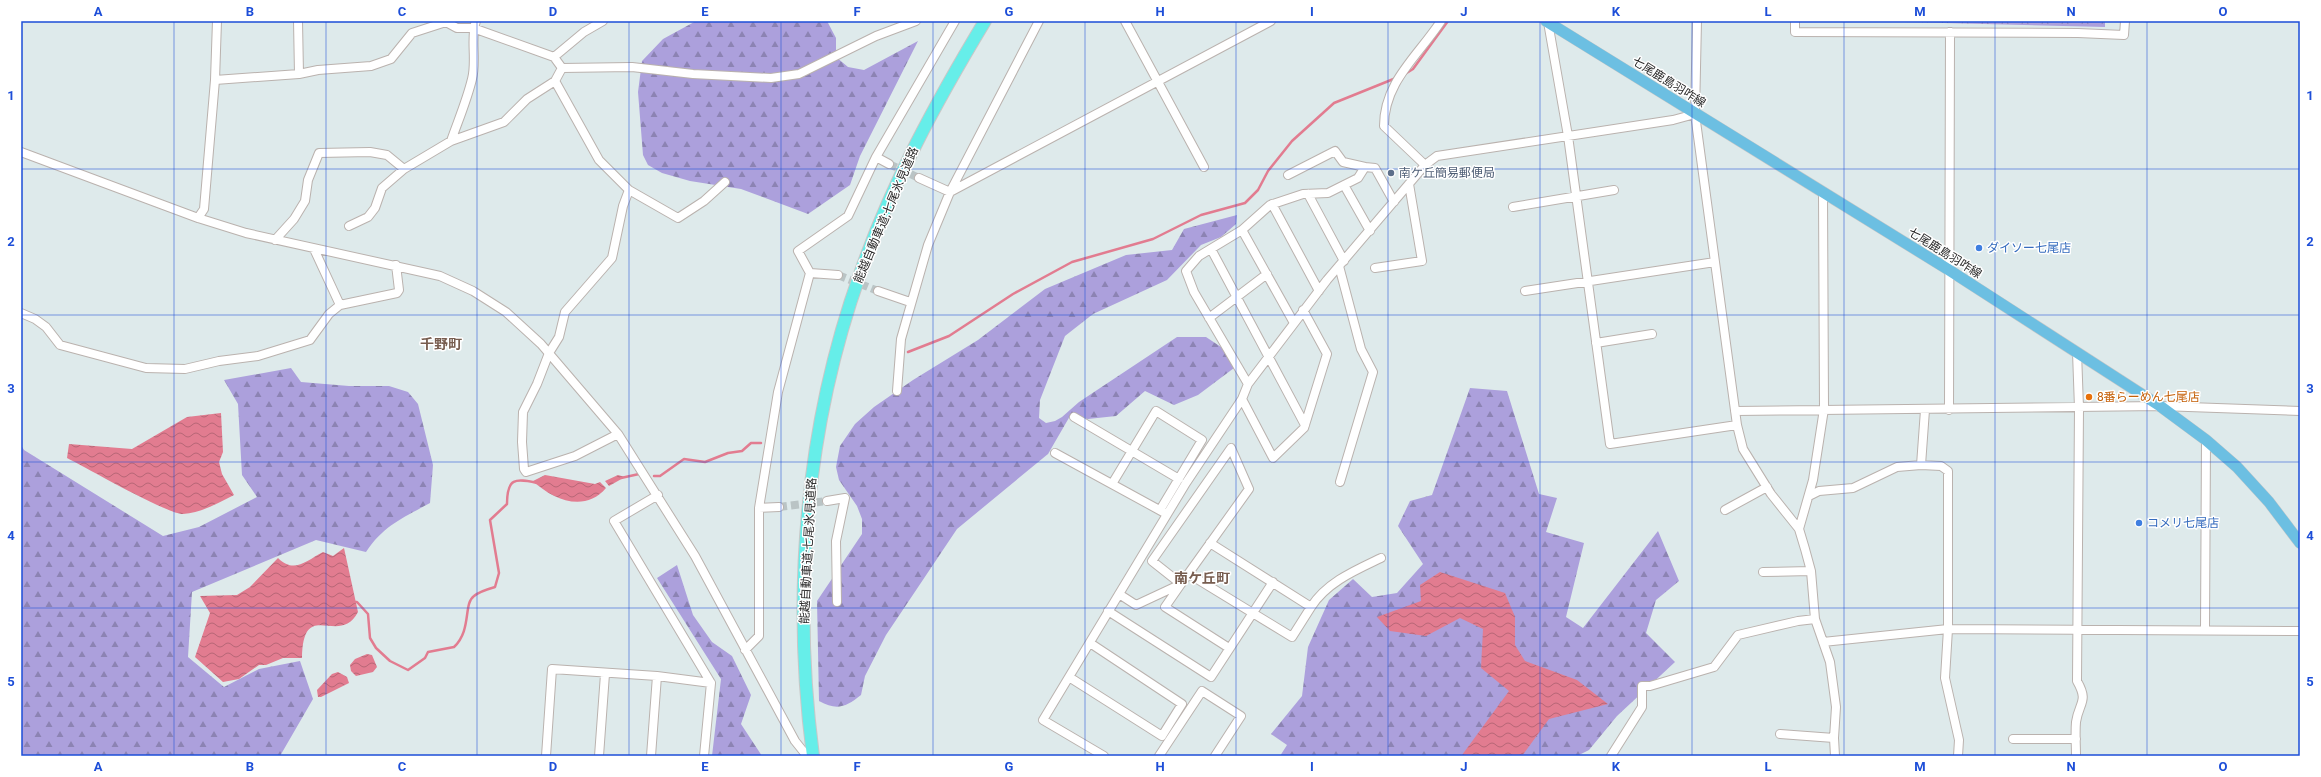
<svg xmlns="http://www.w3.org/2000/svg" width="2321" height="777" viewBox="0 0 2321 777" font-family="Roboto,'Noto Sans JP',sans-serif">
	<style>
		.forest { fill: url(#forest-firs) }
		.park { fill: url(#park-crowns) }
		.water { fill: url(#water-waves) }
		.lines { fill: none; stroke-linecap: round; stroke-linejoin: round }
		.stream { stroke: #e27c90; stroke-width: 2.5 }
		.minor-tunnel { stroke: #bac4c5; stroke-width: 8; stroke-dasharray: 8 4; stroke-linecap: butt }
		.minor-casing { stroke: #bab2ae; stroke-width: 10 }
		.major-casing { stroke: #c8c8c8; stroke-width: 12 }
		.highway-casing { stroke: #c8c8c8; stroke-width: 14 }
		.minor { stroke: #fff; stroke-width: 8 }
		.major { stroke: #6cbfe2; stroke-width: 11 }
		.highway { stroke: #66eee9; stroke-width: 12 }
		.grid { fill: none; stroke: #1d4ed8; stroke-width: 1; stroke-opacity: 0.55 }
		.service-dot { fill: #5c6f8a; stroke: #fff; stroke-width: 1.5 }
		.shop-dot { fill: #3f7fe0; stroke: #fff; stroke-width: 1.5 }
		.food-dot { fill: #e8710a; stroke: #fff; stroke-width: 1.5 }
		.labels { text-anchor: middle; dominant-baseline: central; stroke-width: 3; stroke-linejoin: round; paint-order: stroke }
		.street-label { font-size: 12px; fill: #2b2b2b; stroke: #fff }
		.service-label { font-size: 12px; fill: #4e5e75; stroke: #fff; text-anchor: start }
		.shop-label { font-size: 12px; fill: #366cbe; stroke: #fff; text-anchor: start }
		.food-label { font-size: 12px; fill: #c56008; stroke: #fff; text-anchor: start }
		.quarter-label { font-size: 14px; font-weight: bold; fill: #775d4f; stroke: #fff }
		.neatline { fill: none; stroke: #1d4ed8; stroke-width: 1.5 }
		.grid-label { font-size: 13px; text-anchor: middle; font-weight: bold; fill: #1d4ed8 }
	</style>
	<defs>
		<pattern id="forest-firs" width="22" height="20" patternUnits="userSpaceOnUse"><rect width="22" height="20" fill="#aca0dc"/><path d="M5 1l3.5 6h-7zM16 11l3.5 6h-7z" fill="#8c83b3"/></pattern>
		<pattern id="park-crowns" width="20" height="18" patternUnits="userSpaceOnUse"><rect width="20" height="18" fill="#aca0dc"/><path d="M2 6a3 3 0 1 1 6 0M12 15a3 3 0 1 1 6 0" fill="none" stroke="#8c83b3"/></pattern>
		<pattern id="water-waves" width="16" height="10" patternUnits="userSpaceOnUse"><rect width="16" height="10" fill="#e27c90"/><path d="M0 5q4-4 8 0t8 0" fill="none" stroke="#b76676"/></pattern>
	</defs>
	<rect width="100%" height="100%" fill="#deeaeb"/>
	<!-- forest -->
	<path class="forest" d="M696 21H827L836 38V57L848 67 864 70 918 41 860 156 850 185 808 214 741 189 690 181 662 173 648 165 643 155 638 92 642 61 663 39Z
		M1237 215 1236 224 1221 237 1201 245 1167 280 1093 314 1065 336 1040 400 1039 418 1046 423 1055 421 1062 417 1079 402 1177 337H1206L1230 353 1234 368 1198 395 1174 405 1145 391 1116 416 1088 419 1070 416 1048 454 957 529 886 635 865 676 861 695C846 707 837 711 819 701L817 601 862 534V519L857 506 839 480 836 467 840 446 855 424 874 407 913 380 978 340 1045 289 1126 255 1172 250 1184 229Z
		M291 368 301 382 349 386H389L408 392 418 404 433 465 430 503C403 518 384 525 366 552L316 540 192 592 188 657 224 687 259 669 300 661 313 699 280 756H21V445L24 450 163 536 199 527 257 497 242 475 238 404 224 380Z
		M1470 388 1507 391 1539 494 1557 498 1546 532 1584 543 1566 617 1583 628 1658 531 1679 581 1656 600 1646 633 1675 662 1617 716 1589 750 1577 756H1280L1287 745 1271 734 1302 696 1308 647 1329 600 1353 579 1372 597 1397 593 1423 564 1398 526 1410 501 1432 495Z
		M677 565 693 615 712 642 732 656 751 695 741 724 762 756H712L721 679 657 578Z"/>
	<!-- park -->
	<path class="park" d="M1863 21H2105V27Z"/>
	<!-- water -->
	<path class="water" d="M221 413 223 452 219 462 222 474 234 495C218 503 201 513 183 514 169 515 85 467 67 458L69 444 132 449 187 417Z
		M545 475 595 484 600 482 606 488C585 513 553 500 533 481Z
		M618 475 625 477 609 486 605 481Z
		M344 548 358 612C339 648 303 596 302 658H283L266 665H259L239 679 223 682 195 657 210 613 200 596 237 595 250 587 278 558C294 574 306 561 323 552L333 556Z
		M1440 572 1505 593 1515 617V645L1525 661 1577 680 1608 704 1549 719 1522 756H1456L1462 755 1509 691 1481 668 1483 629 1460 618 1426 636 1390 631 1377 617 1421 601 1420 585Z
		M367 654 372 655 377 667 373 672 356 676 351 671 350 665 355 659Z
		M338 672 347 677 349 683 321 697H318L317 690 332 674Z"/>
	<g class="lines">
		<!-- stream -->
		<path class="stream" d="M1405 74 1413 69 1448 21
			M908 352 949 336 1013 294 1072 262 1153 239 1201 215 1245 203 1258 190 1268 171 1292 141 1334 103 1396 78
			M654 476H660L684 459 705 462 728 453 742 451 751 443H761
			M621 478 639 474
			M354 602H357L368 614 370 638 376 648 390 661 408 670 425 658 428 652 454 647C472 630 463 604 474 596 480 591 488 589 495 587L499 573 490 520 507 504C507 478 515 478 537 483"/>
		<!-- minor-tunnel -->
		<path class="minor-tunnel" d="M889 164 919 178
			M838 275 878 291
			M779 507 827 501"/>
		<!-- minor casing -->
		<g class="minor-casing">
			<path id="minor" d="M298 21 299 74
				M1125 21 1204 167
				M1697 21 1695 114 1737 425 1743 449 1771 494 1799 529 1805 549 1811 571 1815 619 1830 662 1836 707 1834 738 1835 756
				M1795 21V32L2078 33 2124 35 2125 21
				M1548 22 1568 136 1610 444 1737 425
				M554 57 584 32 603 21
				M562 68 632 67 693 74 771 78 799 74 876 36 916 21
				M215 80 299 74 318 70 371 66 391 59 412 33 446 22 457 28H473L554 57 562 68
				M555 81 599 160 629 190 678 218 704 201 725 182
				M451 141C458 121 467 100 472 79 477 61 470 37 476 21
				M21 152 198 218 246 233 440 276 473 291 506 312 541 344 618 434 695 556 795 741 807 756
				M876 157 889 164
				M1425 165 1384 126C1384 82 1418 56 1441 21
				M1288 175 1335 151 1343 162 1365 167
				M919 178 950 192 1271 21
				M1344 185 1370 231
				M1308 194 1344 261
				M1272 204 1319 291
				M1513 207 1614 190
				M198 218 204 209 215 80 217 21
				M349 226 368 217 375 208 382 188 404 169 451 141 504 122 527 99 555 81 562 68
				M1242 230 1294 323
				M275 240 294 219 305 201 308 180 319 153 370 152 387 155 404 169
				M1211 249 1305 425
				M1339 266 1361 349 1373 372 1340 482
				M1375 268 1422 261 1409 184
				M810 273 838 275
				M878 291 910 302
				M1525 291 1715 262
				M340 305 397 293 399 290 396 265
				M21 313 35 319 46 327 60 345 146 368 185 369 219 361 258 356 310 340 329 314 340 305 314 249
				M1209 318 1267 274
				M1596 343 1652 334
				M1248 384 1194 292 1186 271 1199 256 1242 230 1270 205 1303 194 1328 193 1358 178 1365 167 1375 168 1394 202
				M897 391 901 339 928 245 950 192 1039 21
				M1242 399 1273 458 1304 428 1327 354 1303 310
				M1925 410 1921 465 1941 466 1948 471V629L1945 678 1959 740 1958 756
				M1949 410 1950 32
				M1735 411 2160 406 2300 411
				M1074 417 1179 479
				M618 434 575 456 526 472 524 469 522 442 523 412 537 384 549 353 559 337 565 312 612 258 623 206 629 190
				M1055 453 1163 512
				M1112 484 1156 411 1202 440 1160 510
				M658 495 614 521 711 683 704 756
				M1809 496 1819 491 1853 488 1897 467 1921 465
				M827 501 845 498 836 541 837 602
				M759 508 779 507
				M1725 510 1767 487
				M1799 529 1813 480 1824 409 1823 193
				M1763 572 1811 571
				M1189 574 1292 637 1311 607 1210 543
				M1119 594 1136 605 1181 584 1249 489 1231 448 1152 561 1181 584 1165 607 1229 648
				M1311 607C1327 582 1356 570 1381 558
				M1108 611 1211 677 1273 582
				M2205 630 2206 440
				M1823 642 1948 629 2300 631
				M745 650 759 636V508L778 392 810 273 798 251 848 216 876 157 955 21
				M1069 677 1162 736 1182 704 1090 643
				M1780 734 1834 738
				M2013 739H2076
				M546 756 552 669 657 676 711 683
				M599 756 605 674
				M651 756 657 676
				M1104 756 1043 720 1186 483 1242 399 1248 384 1327 280 1425 165 1437 156 1673 120 1695 114
				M1159 756 1202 691 1241 716 1215 756
				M1611 756 1642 707V686H1650L1714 667 1738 635 1798 621 1815 619
				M2076 756C2076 745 2075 733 2076 722 2079 702 2089 702 2077 681L2079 408 2077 352"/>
		</g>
		<!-- major casing -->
		<g class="major-casing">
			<path id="major" d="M1546 21 1949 270 2160 406 2206 440 2237 467 2269 502 2300 543"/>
		</g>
		<!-- highway casing -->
		<g class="highway-casing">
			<path id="highway" d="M813 756C792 595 805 428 860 274 891 185 936 102 985 21"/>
		</g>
		<!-- minor -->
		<use href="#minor" class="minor"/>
		<!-- major -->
		<use href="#major" class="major"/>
		<!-- highway -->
		<use href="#highway" class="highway"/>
	</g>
	<!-- grid -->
	<path class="grid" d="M174 21V756M326 21V756M477 21V756M629 21V756M781 21V756M933 21V756M1085 21V756M1236 21V756M1388 21V756M1540 21V756M1692 21V756M1844 21V756M1995 21V756M2147 21V756M21 169H2300M21 315H2300M21 462H2300M21 608H2300"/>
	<!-- markers -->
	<circle class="service-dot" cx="1391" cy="173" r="4"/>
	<g class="shop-dot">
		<circle cx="1979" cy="248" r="4"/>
		<circle cx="2139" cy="523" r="4"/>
	</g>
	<circle class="food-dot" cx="2089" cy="397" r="4"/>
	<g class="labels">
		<!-- street labels -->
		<g class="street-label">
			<text transform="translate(1669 82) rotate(32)">七尾鹿島羽咋線</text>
			<text transform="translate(886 215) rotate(-67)">能越自動車道;七尾氷見道路</text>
			<text transform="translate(1945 253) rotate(32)">七尾鹿島羽咋線</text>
			<text transform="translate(808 551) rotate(-87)">能越自動車道;七尾氷見道路</text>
		</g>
		<!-- service labels -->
		<g class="service-label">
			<text x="1399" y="173">南ケ丘簡易郵便局</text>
		</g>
		<!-- shop labels -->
		<g class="shop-label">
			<text x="1987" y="248">ダイソー七尾店</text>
			<text x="2147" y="523">コメリ七尾店</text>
		</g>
		<!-- food labels -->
		<g class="food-label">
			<text x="2097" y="397">8番らーめん七尾店</text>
		</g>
		<!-- quarter labels -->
		<g class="quarter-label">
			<text x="441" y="344">千野町</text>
			<text x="1202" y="578">南ケ丘町</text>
		</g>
	</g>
	<!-- border -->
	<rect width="2321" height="777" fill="none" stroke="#ffffff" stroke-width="44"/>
	<rect x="22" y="22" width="2277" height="733" class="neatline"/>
	<g class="grid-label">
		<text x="98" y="16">A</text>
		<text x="250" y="16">B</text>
		<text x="402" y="16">C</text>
		<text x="553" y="16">D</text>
		<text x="705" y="16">E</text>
		<text x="857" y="16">F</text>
		<text x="1009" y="16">G</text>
		<text x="1160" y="16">H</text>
		<text x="1312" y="16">I</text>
		<text x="1464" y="16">J</text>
		<text x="1616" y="16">K</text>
		<text x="1768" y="16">L</text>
		<text x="1920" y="16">M</text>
		<text x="2071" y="16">N</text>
		<text x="2223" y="16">O</text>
		<text x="11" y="100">1</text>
		<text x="2310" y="100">1</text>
		<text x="11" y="246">2</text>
		<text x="2310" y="246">2</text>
		<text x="11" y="393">3</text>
		<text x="2310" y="393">3</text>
		<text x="11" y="540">4</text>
		<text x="2310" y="540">4</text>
		<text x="11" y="686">5</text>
		<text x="2310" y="686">5</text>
		<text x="98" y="771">A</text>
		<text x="250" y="771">B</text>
		<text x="402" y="771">C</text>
		<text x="553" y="771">D</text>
		<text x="705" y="771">E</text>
		<text x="857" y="771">F</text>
		<text x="1009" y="771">G</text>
		<text x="1160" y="771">H</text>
		<text x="1312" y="771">I</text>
		<text x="1464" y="771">J</text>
		<text x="1616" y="771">K</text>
		<text x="1768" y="771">L</text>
		<text x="1920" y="771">M</text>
		<text x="2071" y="771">N</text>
		<text x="2223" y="771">O</text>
	</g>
</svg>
